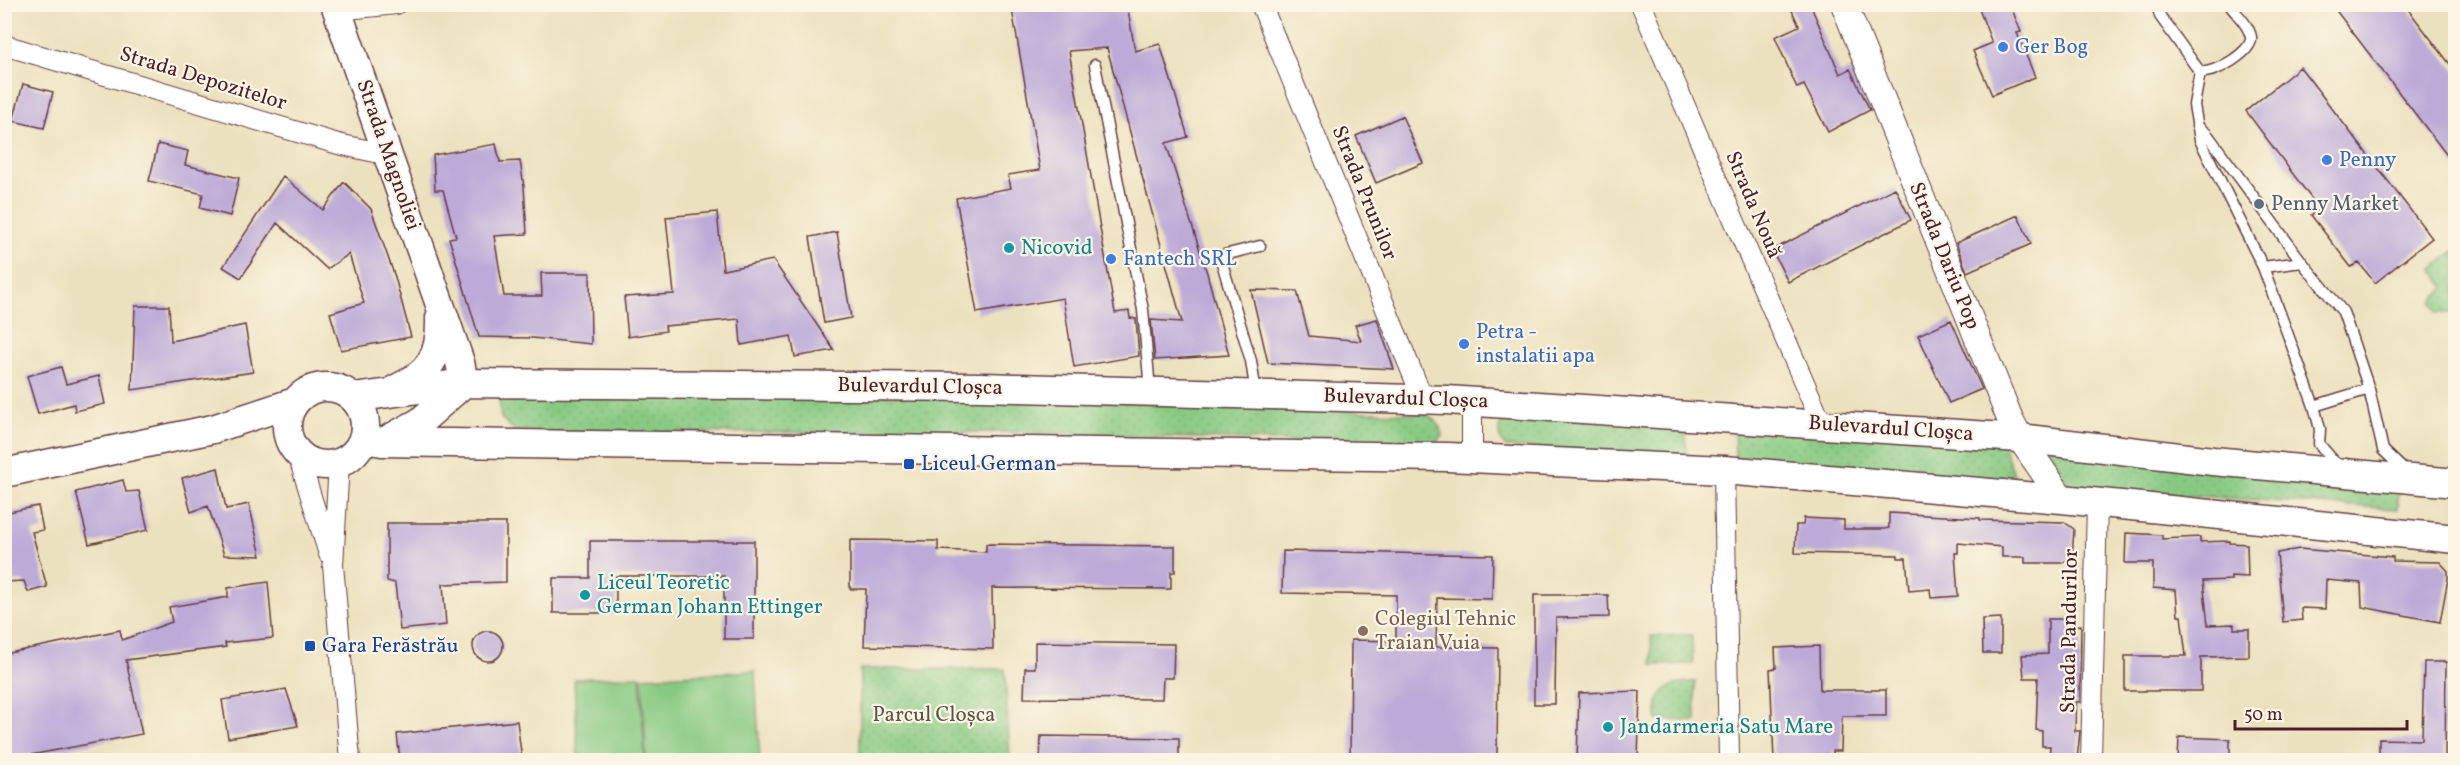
<svg xmlns="http://www.w3.org/2000/svg" width="2460" height="765" viewBox="0 0 2460 765" font-family="Vollkorn,serif">
	<style>
		.grass { fill: url(#grass-dots); stroke: #6a7457; stroke-width: 1.5 }
		.pitch { fill: #89ca83; stroke: #6a7457; stroke-width: 1.5 }
		.building { fill: #bdaad8 }
		.lines { fill: none; stroke-linecap: round; stroke-linejoin: round }
		.service-casing { stroke: #623c41; stroke-width: 13 }
		.minor-casing { stroke: #623c41; stroke-width: 22 }
		.tertiary-casing { stroke: #623c41; stroke-width: 28 }
		.secondary-casing { stroke: #623c41; stroke-width: 31 }
		.service { stroke: #fff; stroke-width: 10 }
		.minor { stroke: #fff; stroke-width: 20 }
		.tertiary { stroke: #fff; stroke-width: 26 }
		.secondary { stroke: #fff; stroke-width: 28 }
		.shop-dot { fill: #3f7fe0; stroke: #fcf5e5; stroke-width: 2 }
		.service-dot { fill: #5c6f8a; stroke: #fcf5e5; stroke-width: 2 }
		.culture-dot { fill: #0f9aa8; stroke: #fcf5e5; stroke-width: 2 }
		.transit-dot { fill: #1a4fb4; stroke: #fcf5e5; stroke-width: 2 }
		.education-dot { fill: #8d6e63; stroke: #fcf5e5; stroke-width: 2 }
		.labels { text-anchor: middle; dominant-baseline: central; stroke-width: 4.5; stroke-linejoin: round; paint-order: stroke }
		.shop-label { font-size: 21px; fill: #366cbe; stroke: #fcf5e5; text-anchor: start }
		.street-label { font-size: 21px; fill: #4a1f2b; stroke: #fcf5e5 }
		.service-label { font-size: 21px; fill: #4e5e75; stroke: #fcf5e5; text-anchor: start }
		.culture-label { font-size: 21px; fill: #0d838f; stroke: #fcf5e5; text-anchor: start }
		.transit-label { font-size: 21px; fill: #164399; stroke: #fcf5e5; text-anchor: start }
		.education-label { font-size: 21px; fill: #785e54; stroke: #fcf5e5; text-anchor: start }
		.park-label { font-size: 21px; fill: #5d5245; stroke: #fcf5e5 }
	</style>
	<defs>
		<pattern id="grass-dots" width="8" height="8" patternUnits="userSpaceOnUse" patternTransform="scale(1.5)"><rect width="8" height="8" fill="#89ca83"/><path d="M2 2h.1M6 6h.1" fill="none" stroke="#78ad71" stroke-width="1.8" stroke-linecap="round"/></pattern>
	</defs>
	<rect width="100%" height="100%" fill="#fcf5e5"/>
	<filter id="ink" filterUnits="userSpaceOnUse"><feTurbulence type="fractalNoise" baseFrequency=".0167" numOctaves="2"/><feDisplacementMap in="SourceGraphic" scale="12" xChannelSelector="R" yChannelSelector="G"/><feConvolveMatrix kernelMatrix="1 2 1 2 8 2 1 2 1" color-interpolation-filters="sRGB"/></filter>
	<filter id="wash" filterUnits="userSpaceOnUse"><feTurbulence type="fractalNoise" baseFrequency=".008" numOctaves="4" result="noise"/><feDisplacementMap in="SourceGraphic" scale="24" xChannelSelector="R" yChannelSelector="G"/><feGaussianBlur stdDeviation="1.35" result="paint"/><feColorMatrix in="noise" values="0 0 0 0 0 0 0 0 0 0 0 0 0 0 0 0 0 1.4 0 .05"/><feComposite in="paint" operator="in"/></filter>
	<g filter="url(#wash)">
		<rect width="100%" height="100%" fill="#ece1be"/>
		<!-- grass -->
		<path class="grass" d="M2455 250V313H2438L2432 302 2445 287 2433 269Z
			M512 389 977 397 1425 414C1436 419 1440 424 1442 436L1435 446 1013 432 544 433 514 430 501 418 499 400Z
			M1507 415 1684 421 1687 455 1506 447C1496 436 1496 426 1507 415Z
			M1734 423 2002 442 2020 491 1735 458Z
			M2048 447 2399 481 2398 509 2071 488Z
			M1692 635 1693 664 1652 665 1651 636Z
			M860 669H1005L1010 760H860Z
			M1685 682H1695L1696 721 1657 720C1656 696 1660 687 1685 682Z"/>
		<!-- pitch -->
		<path class="pitch" d="M755 671 760 760H646L642 677Z
			M640 676 645 760H578L574 679Z"/>
		<g id="blocks">
			<!-- building -->
			<path class="building" d="M1011 4H1127L1135 51 1160 44 1188 137 1166 143 1207 273 1229 355 1155 360 1151 320 1182 322 1107 48 1069 51 1115 313 1129 311 1130 318 1136 319 1139 356 1074 367 1063 298 977 313 956 198 1011 188 1008 175 1040 170Z
				M1789 4H1810L1840 74 1850 69 1870 110 1828 132 1804 85 1797 88 1775 37 1799 26Z
				M1977 4H2010L2021 32 2017 33 2035 77 1992 95 1973 51 1992 43Z
				M2331 4H2404L2456 72V167Z
				M2300 67 2432 238 2375 283 2359 263 2351 267 2311 215 2320 210 2246 111Z
				M23 84 53 92 44 128 13 121Z
				M1402 116 1423 163 1376 183 1356 136Z
				M158 144 188 151 185 165 239 178 230 216 200 208 203 194 149 181Z
				M496 144 500 162 520 161 524 187 527 234 494 236 504 296H542L541 273H590L591 344 532 338 479 337 449 238 456 237 443 190H435L433 155Z
				M283 176 323 210 344 182 371 209 395 277 411 337 341 350 330 313 364 303 349 254 327 269 277 223 241 278 223 267Z
				M1895 188 1911 220 1788 282 1772 250Z
				M717 212 723 270 773 260 834 350 795 357 791 336 741 345 739 319 665 326 666 331 628 337 624 297 674 294 666 217Z
				M2018 215 2031 244 1967 272 1956 243Z
				M837 232 851 318 824 323 810 237Z
				M1251 290 1297 291 1309 336 1361 341 1355 325 1377 319 1394 369 1268 363Z
				M135 306H169L171 341 245 325 253 372 132 390Z
				M1951 320 1982 389 1949 403 1918 335Z
				M61 367 66 384 99 376 105 404 75 411 74 404 38 414 27 376Z
				M218 468 226 509 249 504 261 556 224 555 208 506 191 512 182 478Z
				M123 480 126 492 139 491 148 530 89 544 76 492Z
				M38 506 43 530 32 532 47 587 28 592 24 581 4 582V513Z
				M1889 513 1980 518V520L2064 522 2074 529 2072 558 2062 563H2025V557H2002V547L1958 543V553H1955L1958 596 1931 598 1930 589 1909 591 1906 558H1898V555L1795 553 1796 525H1803L1804 518 1844 520V529H1885L1889 528Z
				M387 523H506V582L443 584 446 625 400 630 395 583 387 581Z
				M2126 533 2162 535V539L2200 537V542L2230 541V543L2247 544 2248 577 2231 576V580L2203 581 2208 625 2234 624V629H2249V656L2201 657V691H2125V656H2186L2181 616H2178L2176 590 2153 588V563H2125Z
				M850 540 938 541V550L986 552V544L1175 546V572H1171V589L992 588 993 649 864 646 866 589H850Z
				M590 541H754V639H724V576H616V613H553V578H590Z
				M2299 549 2393 557V561L2440 562 2448 571V579L2440 622 2362 607 2361 583 2326 580 2325 609 2301 608 2302 620 2283 622 2277 553Z
				M1283 551 1493 555 1492 599 1437 598 1436 647 1498 648 1497 760H1350L1351 640 1396 641V595L1282 593Z
				M268 582 273 638 225 643 226 647 126 660 142 734 4 760V654L120 630 122 640 172 622 169 607 228 597V588Z
				M1534 595H1608L1609 617 1556 618 1555 704H1534Z
				M2001 618V653H1983L1982 619Z
				M2048 619H2071V626L2081 625 2080 702H2076L2075 731H2080L2077 760H2049L2050 746H2042V731L2036 730 2038 678H2024L2022 655 2048 654Z
				M473 646a15 15 0 1 1 30 0a15 15 0 1 1-30 0Z
				M1035 642 1174 644 1173 678H1163L1162 699 1024 698 1025 668H1035Z
				M1819 646 1820 690H1886V716H1842L1841 751H1833V760H1774L1770 669 1776 668 1775 648Z
				M2424 662H2446L2445 760H2379V739L2422 740Z
				M286 689 298 726 228 738 222 700Z
				M1640 691 1638 760H1577L1579 693Z
				M517 721 522 760H400L397 734Z
				M1041 736 1179 738V760H1040Z
				M2179 737 2230 739V757H2216L2212 760H2178Z"/>
		</g>
	</g>
	<g filter="url(#ink)">
		<use href="#blocks" fill-opacity="0" stroke="#623c41" stroke-width="1.5"/>
		<g class="lines">
			<!-- service casing -->
			<g class="service-casing">
				<path id="service" d="M2157 4 2160 16 2200 72C2213 75 2253 52 2251 37 2249 25 2236 14 2229 4
					M1095 65 1143 310 1150 390
					M2200 72 2194 105 2200 140 2263 267 2314 406 2320 429 2319 444 2339 467
					M2197 126 2207 134 2302 262 2343 312 2369 389 2383 450 2407 473
					M2263 267 2302 262
					M1256 393 1251 361 1220 256 1260 246
					M2314 406 2369 389"/>
			</g>
			<!-- minor casing -->
			<g class="minor-casing">
				<path id="minor" d="M1261 4 1423 399
					M1641 4 1822 424
					M337 10 396 4
					M4 45 338 144 389 155
					M1472 401V459
					M298 455 329 554
					M339 463 333 565 350 760
					M1724 470 1729 760
					M2091 760 2097 503"/>
			</g>
			<!-- tertiary casing -->
			<g class="tertiary-casing">
				<path id="tertiary" d="M1844 4 2010 419 2020 438 2062 499"/>
			</g>
			<!-- secondary casing -->
			<g class="secondary-casing">
				<path id="secondary" d="M335 4 460 362 464 383
					M287 426a39 39 0 1 1 78 0a39 39 0 1 1-78 0Z
					M396 389C431 373 441 355 440 318
					M353 398 464 383 982 387 1447 400 2020 438 2213 461 2456 483
					M364 439 382 442 1448 457 1724 470 2062 499 2456 539
					M387 440 420 422 464 383
					M4 473 213 429 295 402"/>
			</g>
			<!-- service -->
			<use href="#service" class="service"/>
			<!-- minor -->
			<use href="#minor" class="minor"/>
			<!-- tertiary -->
			<use href="#tertiary" class="tertiary"/>
			<!-- secondary -->
			<use href="#secondary" class="secondary"/>
		</g>
	</g>
	<!-- markers -->
	<g class="shop-dot">
		<circle cx="2003" cy="47" r="6"/>
		<circle cx="2327" cy="160" r="6"/>
		<circle cx="1111" cy="259" r="6"/>
		<circle cx="1464" cy="344" r="6"/>
	</g>
	<circle class="service-dot" cx="2259" cy="204" r="6"/>
	<g class="culture-dot">
		<circle cx="1009" cy="248" r="6"/>
		<circle cx="585" cy="595" r="6"/>
		<circle cx="1608" cy="727" r="6"/>
	</g>
	<g class="transit-dot">
		<rect x="903" y="458" width="12" height="12" rx="3"/>
		<rect x="304" y="640" width="12" height="12" rx="3"/>
	</g>
	<circle class="education-dot" cx="1363" cy="631" r="6"/>
	<g class="labels">
		<!-- shop labels -->
		<g class="shop-label">
			<text x="2015" y="47">Ger Bog</text>
			<text x="2339" y="160">Penny</text>
			<text x="1123" y="259">Fantech SRL</text>
			<text x="1476" y="332">Petra -<tspan x="1476" dy="24">instalatii apa</tspan></text>
		</g>
		<!-- street labels -->
		<g class="street-label">
			<text transform="translate(203 79) rotate(17)">Strada Depozitelor</text>
			<text transform="translate(388 155) rotate(71)">Strada Magnoliei</text>
			<text transform="translate(1364 193) rotate(68)">Strada Prunilor</text>
			<text transform="translate(1753 205) rotate(67)">Strada Nouă</text>
			<text transform="translate(1944 256) rotate(68)">Strada Dariu Pop</text>
			<text transform="translate(920 387) rotate(1)">Bulevardul Cloșca</text>
			<text transform="translate(1406 399) rotate(2)">Bulevardul Cloșca</text>
			<text transform="translate(1891 429) rotate(4)">Bulevardul Cloșca</text>
			<text transform="translate(2070 631) rotate(-89)">Strada Pandurilor</text>
		</g>
		<!-- service labels -->
		<g class="service-label">
			<text x="2271" y="204">Penny Market</text>
		</g>
		<!-- culture labels -->
		<g class="culture-label">
			<text x="1021" y="248">Nicovid</text>
			<text x="597" y="583">Liceul Teoretic<tspan x="597" dy="24">German Johann Ettinger</tspan></text>
			<text x="1620" y="727">Jandarmeria Satu Mare</text>
		</g>
		<!-- transit labels -->
		<g class="transit-label">
			<text x="921" y="464">Liceul German</text>
			<text x="322" y="646">Gara Ferăstrău</text>
		</g>
		<!-- education labels -->
		<g class="education-label">
			<text x="1375" y="619">Colegiul Tehnic<tspan x="1375" dy="24">Traian Vuia</tspan></text>
		</g>
		<!-- park labels -->
		<g class="park-label">
			<text x="934" y="715">Parcul Cloșca</text>
		</g>
	</g>
	<!-- margin -->
	<rect width="2460" height="765" fill="none" stroke="#fcf5e5" stroke-width="24"/>
	<!-- scale -->
	<path d="M2235 720v9h172v-9" fill="none" stroke="#4a1f2b" stroke-width="3"/>
	<text x="2244" y="720" font-size="18" fill="#4a1f2b" stroke="#fcf5e5" stroke-width="4.5" paint-order="stroke">50 m</text>
</svg>
